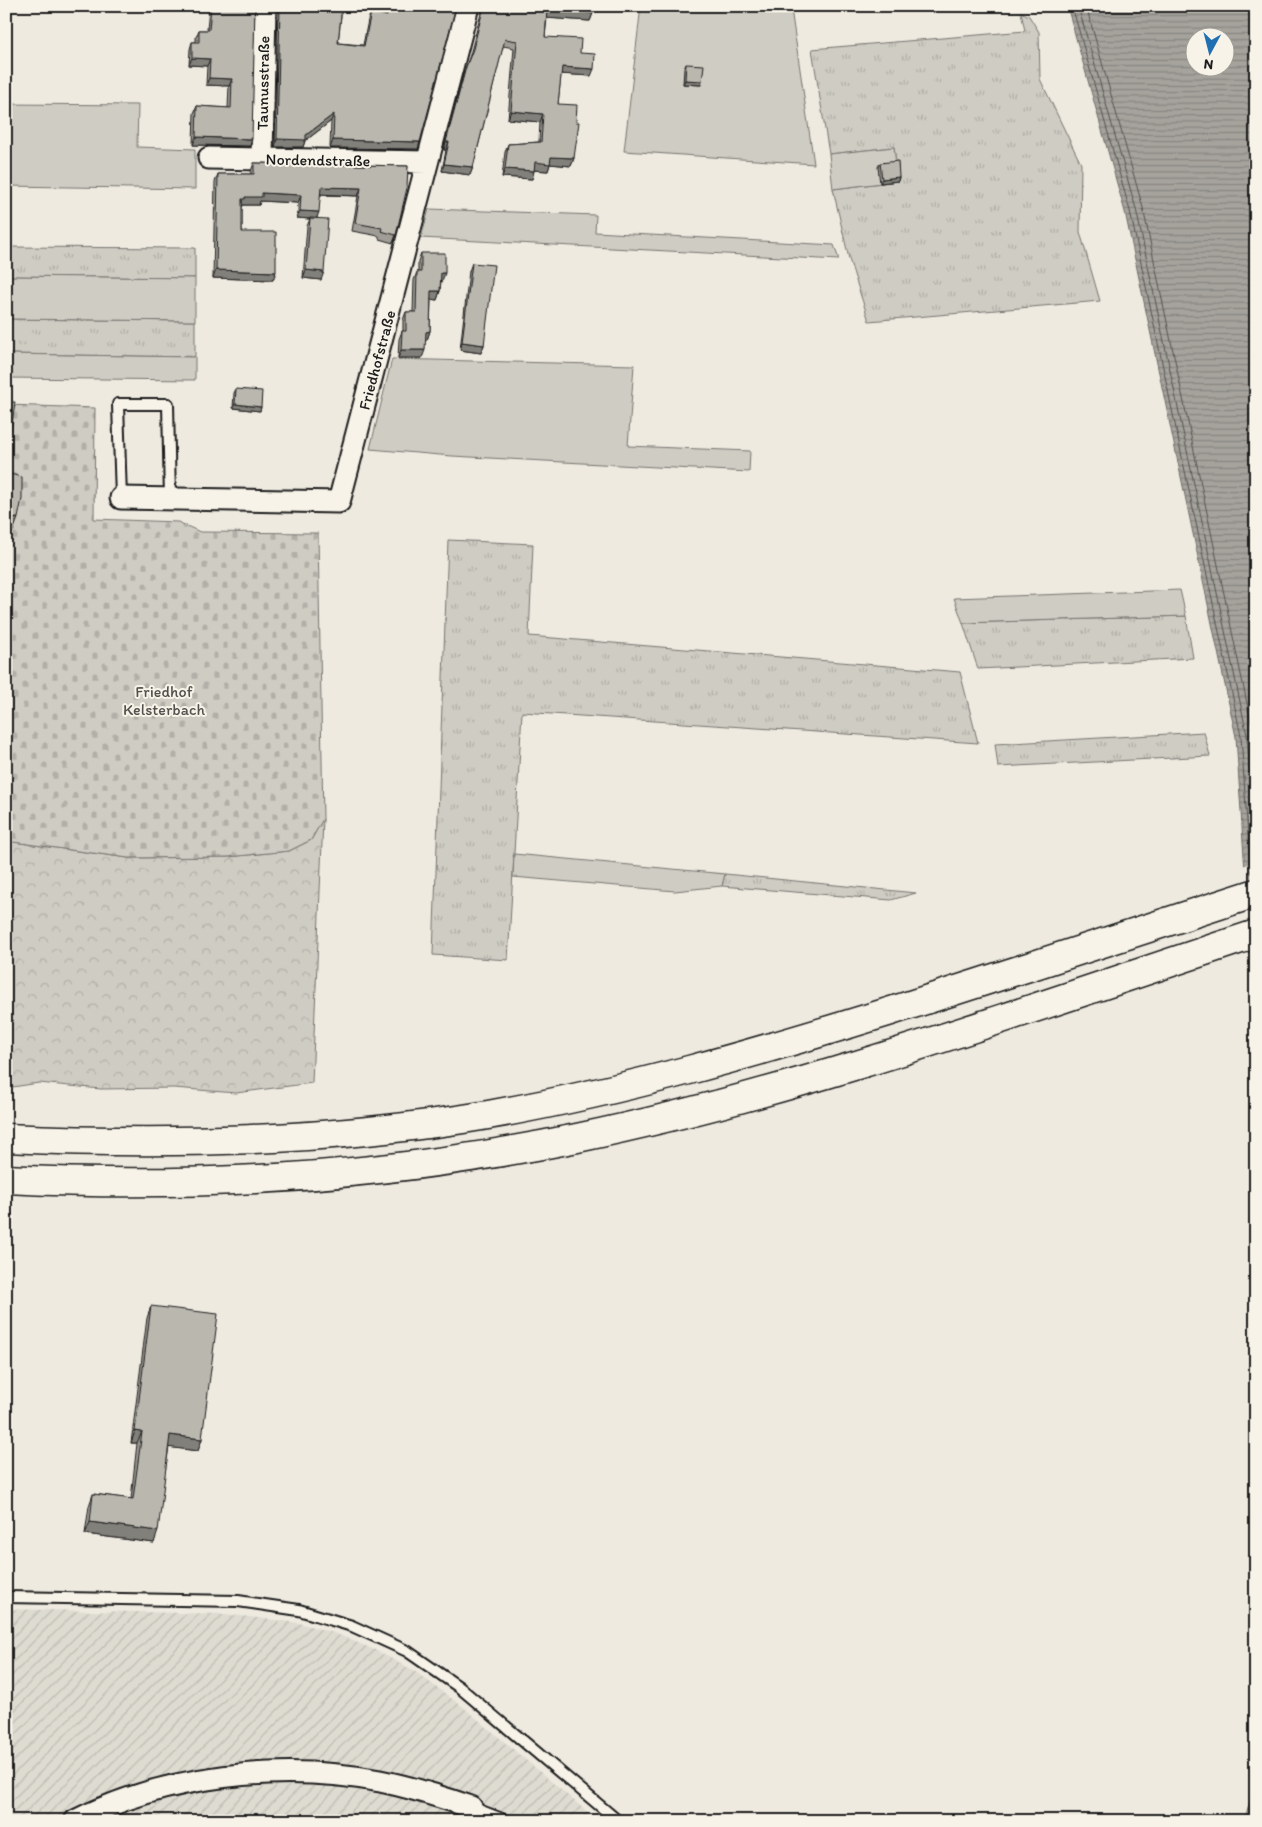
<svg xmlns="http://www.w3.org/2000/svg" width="1262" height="1827" viewBox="0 0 1262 1827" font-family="Itim,sans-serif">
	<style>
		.industrial { fill: url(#industrial-furrows) }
		.grass { fill: url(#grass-tufts); stroke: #767470 }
		.forest { fill: url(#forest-crowns); stroke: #767470 }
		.cemetery { fill: url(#cemetery-stones); stroke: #767470 }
		.green { fill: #cfccc3; stroke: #767470 }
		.water { fill: url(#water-rules); stroke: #6f6d69; fill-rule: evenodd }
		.pier { fill: #eeeae0 }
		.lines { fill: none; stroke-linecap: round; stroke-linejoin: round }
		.shore { stroke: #535250; stroke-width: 1 }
		.lane-casing { stroke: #1c1c1c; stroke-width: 14 }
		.street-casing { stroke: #1c1c1c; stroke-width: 25 }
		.highway-casing { stroke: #1c1c1c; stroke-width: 31 }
		.lane { stroke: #f7f3e8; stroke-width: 10 }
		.street { stroke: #f7f3e8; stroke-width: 21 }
		.highway { stroke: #f7f3e8; stroke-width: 28 }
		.wall { fill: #a09d96; stroke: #1c1c1c }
		.shaded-wall { fill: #82807a; stroke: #1c1c1c }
		.building { fill: #bab7af; stroke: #1c1c1c }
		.labels { text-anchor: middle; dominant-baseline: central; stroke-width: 4; stroke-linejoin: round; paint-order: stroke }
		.street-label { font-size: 16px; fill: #1c1c1c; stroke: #f7f3e8 }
		.park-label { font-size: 16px; fill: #52514e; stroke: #f7f3e8 }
	</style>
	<defs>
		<pattern id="industrial-furrows" width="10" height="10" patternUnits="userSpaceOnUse" patternTransform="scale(1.25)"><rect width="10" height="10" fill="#dedbd1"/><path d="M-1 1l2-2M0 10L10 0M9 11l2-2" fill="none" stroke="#bebbb3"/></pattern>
		<pattern id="grass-tufts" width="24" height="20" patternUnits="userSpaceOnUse" patternTransform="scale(1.25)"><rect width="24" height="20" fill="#cfccc3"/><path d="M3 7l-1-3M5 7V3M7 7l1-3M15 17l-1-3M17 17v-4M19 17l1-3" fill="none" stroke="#b1afa7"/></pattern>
		<pattern id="forest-crowns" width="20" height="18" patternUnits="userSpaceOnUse" patternTransform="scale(1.25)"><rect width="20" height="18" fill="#cfccc3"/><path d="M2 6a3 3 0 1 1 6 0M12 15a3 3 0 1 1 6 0" fill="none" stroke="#b1afa7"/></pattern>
		<pattern id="cemetery-stones" width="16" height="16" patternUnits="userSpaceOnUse" patternTransform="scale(1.25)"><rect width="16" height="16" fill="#cfccc3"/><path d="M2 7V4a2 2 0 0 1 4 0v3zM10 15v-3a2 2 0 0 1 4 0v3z" fill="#b1afa7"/></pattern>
		<pattern id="water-rules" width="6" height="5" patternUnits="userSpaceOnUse" patternTransform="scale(1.25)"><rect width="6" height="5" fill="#a6a39d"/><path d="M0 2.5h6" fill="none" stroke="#86847f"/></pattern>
	</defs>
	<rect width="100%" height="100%" fill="#eeeae0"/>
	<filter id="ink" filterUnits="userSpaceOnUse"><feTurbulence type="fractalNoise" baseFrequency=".02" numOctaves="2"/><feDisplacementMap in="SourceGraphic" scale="10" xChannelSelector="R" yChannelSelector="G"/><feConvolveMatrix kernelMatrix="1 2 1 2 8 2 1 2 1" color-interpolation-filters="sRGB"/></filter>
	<g filter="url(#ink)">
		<!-- industrial -->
		<path class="industrial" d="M6 1609 225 1614 299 1623 334 1633 375 1650 413 1670 462 1706 598 1821H6Z"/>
		<!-- grass -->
		<path class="grass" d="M1021 12 1029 16 1039 32 1040 79 1081 164 1080 232 1100 301 869 321 849 259 833 189 898 181 894 147 829 154 812 49 1025 31Z
			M6 247 195 248V278L6 276Z
			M6 319 195 321V357L6 354Z
			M448 540 533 544 529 636 960 672 978 743 522 712 508 960 433 955Z
			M1186 616 1193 658 978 669 963 623Z
			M1204 732 1210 756 998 767 995 744Z
			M725 874 916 893 891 900 722 886Z"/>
		<!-- forest -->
		<path class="forest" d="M323 819 312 1083 236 1093 174 1088 101 1089 39 1083 6 1088V841L128 858 228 857 289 851 311 840Z"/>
		<!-- cemetery -->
		<path class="cemetery" d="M6 405 95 408 94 519 178 522 200 532 318 533 323 819 311 840 289 851 228 857 128 858 6 841Z"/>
		<!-- green -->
		<path class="green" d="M641 6H747L791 9 814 164 624 151Z
			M6 104 138 105 137 147 195 149V189L6 186Z
			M894 147 898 181 833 189 829 154Z
			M429 209 596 215 595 232 834 245 839 260 421 238Z
			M6 276 195 278V321L6 319Z
			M6 354 195 357V380L6 378Z
			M392 359 634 365 628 446 750 451 749 472 452 456 370 449Z
			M1180 590 1186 616 963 623 954 598Z
			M514 854 725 874 722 886 675 891 513 877Z"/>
		<!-- water -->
		<path class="water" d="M1067 6H1256V1036L1236 737 1125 212ZM1194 38H1224V68H1194Z
			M1256 1784V1821H1244Z"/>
		<!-- pier -->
		<path class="pier" d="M1256 862V967L1249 969 1242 866Z"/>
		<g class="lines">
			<!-- shore -->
			<path class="shore" d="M1072 6 1130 211 1241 736 1251 879
				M1078 6 1136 209 1247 735 1256 862
				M1086 6 1143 208 1256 746"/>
			<!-- lane casing -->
			<g class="lane-casing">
				<path id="lane" d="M121 498 118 404H168L170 499
					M6 1597 238 1601 299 1610 352 1626 407 1651 459 1687 618 1821
					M471 1807 507 1821"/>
			</g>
			<!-- street casing -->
			<g class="street-casing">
				<path id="street" d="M209 158 427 162
					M262 159 265 6
					M121 498 339 502 468 6
					M75 1821C166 1775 280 1762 380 1781 411 1787 441 1797 471 1807"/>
			</g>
			<!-- highway casing -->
			<g class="highway-casing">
				<path id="highway" d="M6 1138C167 1145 329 1142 488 1115 624 1091 756 1053 888 1012 1011 973 1133 933 1256 893
					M6 1179C198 1189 388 1177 577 1138 808 1090 1031 1008 1256 934"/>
			</g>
			<!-- lane -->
			<use href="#lane" class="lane"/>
			<!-- street -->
			<use href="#street" class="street"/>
			<!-- highway -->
			<use href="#highway" class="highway"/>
		</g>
		<!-- wall -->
		<path class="wall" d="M209 6H255L250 146 193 145 194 113 197 106 228 108 229 86 206 85 207 66 189 65 190 49 192 42H196V37L199 30H207Z
			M278 6H342L338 43 363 45 368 20 371 12 385 16 386 6H456L420 142 418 149 330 148 331 121 305 141 303 147H275Z
			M483 6H594L593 13 590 21 547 18 545 37 580 53 591 76 561 74 558 104 574 158 571 166 550 164 548 171 534 170 532 179 502 177 505 152 508 144 539 142 540 122 508 119 514 48 503 46 473 167 470 175 442 171 446 150H444L463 75 470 55Z
			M686 64 701 85 683 84 684 68Z
			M254 163 408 166 396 235 393 243 379 239V236L352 231 358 196 320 195 317 218 321 280 303 278 307 226 310 219 297 218 298 203 260 201 259 205H243L242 207V232L273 280 213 278 215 182 218 174H251V171Z
			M880 163 899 177 898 181 880 183 878 167Z
			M421 253 442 281H441L440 291 437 300 431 299 430 331 427 340H425L422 358H398L399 339 402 331H403V320L406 312H413L414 280 417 272H418V261Z
			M472 263 484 345 481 353 460 350 469 271Z
			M236 389 261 407 260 411 233 408 234 393Z
			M151 1306 202 1439 198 1451 169 1447 154 1543 85 1534 89 1506 93 1494 131 1499 137 1443H131L147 1318Z"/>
		<!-- shaded-wall -->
		<path class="shaded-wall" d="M547 10 593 13 590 21 544 18Z
			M192 58 210 59 207 66 189 65Z
			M562 67 594 69 591 76 559 74Z
			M209 78 232 79 229 86 206 85Z
			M685 80 702 81 701 85 683 84Z
			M511 111 543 114 540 122 508 119Z
			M334 114 331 121 305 141 303 147H275L277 139 306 135Z
			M196 137 252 139 250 146 193 145Z
			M333 140 420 142 418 149 330 148Z
			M446 142H449L446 150H444Z
			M551 157 574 158 571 166 550 164 548 171 532 170 535 162Z
			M444 164 473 167 470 175 442 171Z
			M505 169 534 171 532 179 502 177Z
			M899 177 898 181 880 183 882 179Z
			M321 187 361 188 358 196 318 194Z
			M262 193 301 195 298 203 260 201 259 205H243L242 207V199L245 197Z
			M300 211 319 212 316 220 310 218V219L297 218Z
			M216 270 276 272 273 280 213 278Z
			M306 270 324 272 321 280 303 278Z
			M441 273H445L442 281H438Z
			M431 291H440L437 300 428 299Z
			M430 331 427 340H423L426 332Z
			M462 342 484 345 481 353 460 350Z
			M401 350H425L422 358H398Z
			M235 404 261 407 260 411 233 408Z
			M6 430H11L6 443Z
			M18 518 12 534H6V519Z
			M135 1431 142 1432 137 1443H131Z
			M170 1435 202 1439 198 1451 166 1447Z
			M90 1522 158 1531 154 1543 85 1534Z"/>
		<!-- building -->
		<path class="building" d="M211 6H255L252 139 196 137 197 106 231 108 232 79 209 78 210 59 192 58V42H199V30H209Z
			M280 6H342L338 43 364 46 371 12 387 16 388 6H456L420 142 333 140 334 114 306 135V140L277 139Z
			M484 6H594L593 13 547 10 545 37 581 39 580 53 595 54 594 69 562 67 558 104 577 105 576 122H579L574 158 551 157 550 164 535 162 534 171 505 169 508 144 541 142 543 114 511 111 517 41 505 39 473 167 444 164 449 142H446L466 67 473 49Z
			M686 64 704 65 702 81 685 80Z
			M898 161 899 177 882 179 880 163Z
			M254 163 408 166 407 188 396 235 381 231 382 228 355 223 361 188 321 187 319 212 300 211 301 195 262 193V197H245V199H242V232H276V272L216 270 218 174H254Z
			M310 218 328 219 324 272 306 270Z
			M421 253H445V273H441L440 291H431L430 331 426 332 425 350H401L402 331H406V312H416L417 272H421Z
			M472 263 494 265 484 345 462 342Z
			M236 389 262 391 261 407 235 404Z
			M6 402H15L11 430H6Z
			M6 473 22 477V499L18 518 6 519Z
			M151 1306 218 1314 202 1439 170 1435 158 1531 90 1522 93 1494 133 1499 142 1432 135 1431Z"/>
	</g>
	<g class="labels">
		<!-- street labels -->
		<g class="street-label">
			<text transform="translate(263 83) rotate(-89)">Taunusstraße</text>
			<text transform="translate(318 160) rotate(1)">Nordendstraße</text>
			<text transform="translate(377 360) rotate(-75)">Friedhofstraße</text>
		</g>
		<!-- park labels -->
		<g class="park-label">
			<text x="164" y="691">Friedhof<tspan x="164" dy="18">Kelsterbach</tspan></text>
		</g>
	</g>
	<!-- margin -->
	<rect width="1262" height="1827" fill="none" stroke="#f7f3e8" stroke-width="25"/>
	<rect x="12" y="12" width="1237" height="1802" fill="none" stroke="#1c1c1c" stroke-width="2" filter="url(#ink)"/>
	<!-- north arrow -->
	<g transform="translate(1210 52) rotate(187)"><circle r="24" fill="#f7f3e8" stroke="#9f9d96"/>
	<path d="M0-4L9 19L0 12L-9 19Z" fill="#1f6fb2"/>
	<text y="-8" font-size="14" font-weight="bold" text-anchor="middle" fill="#1c1c1c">N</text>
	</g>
</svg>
